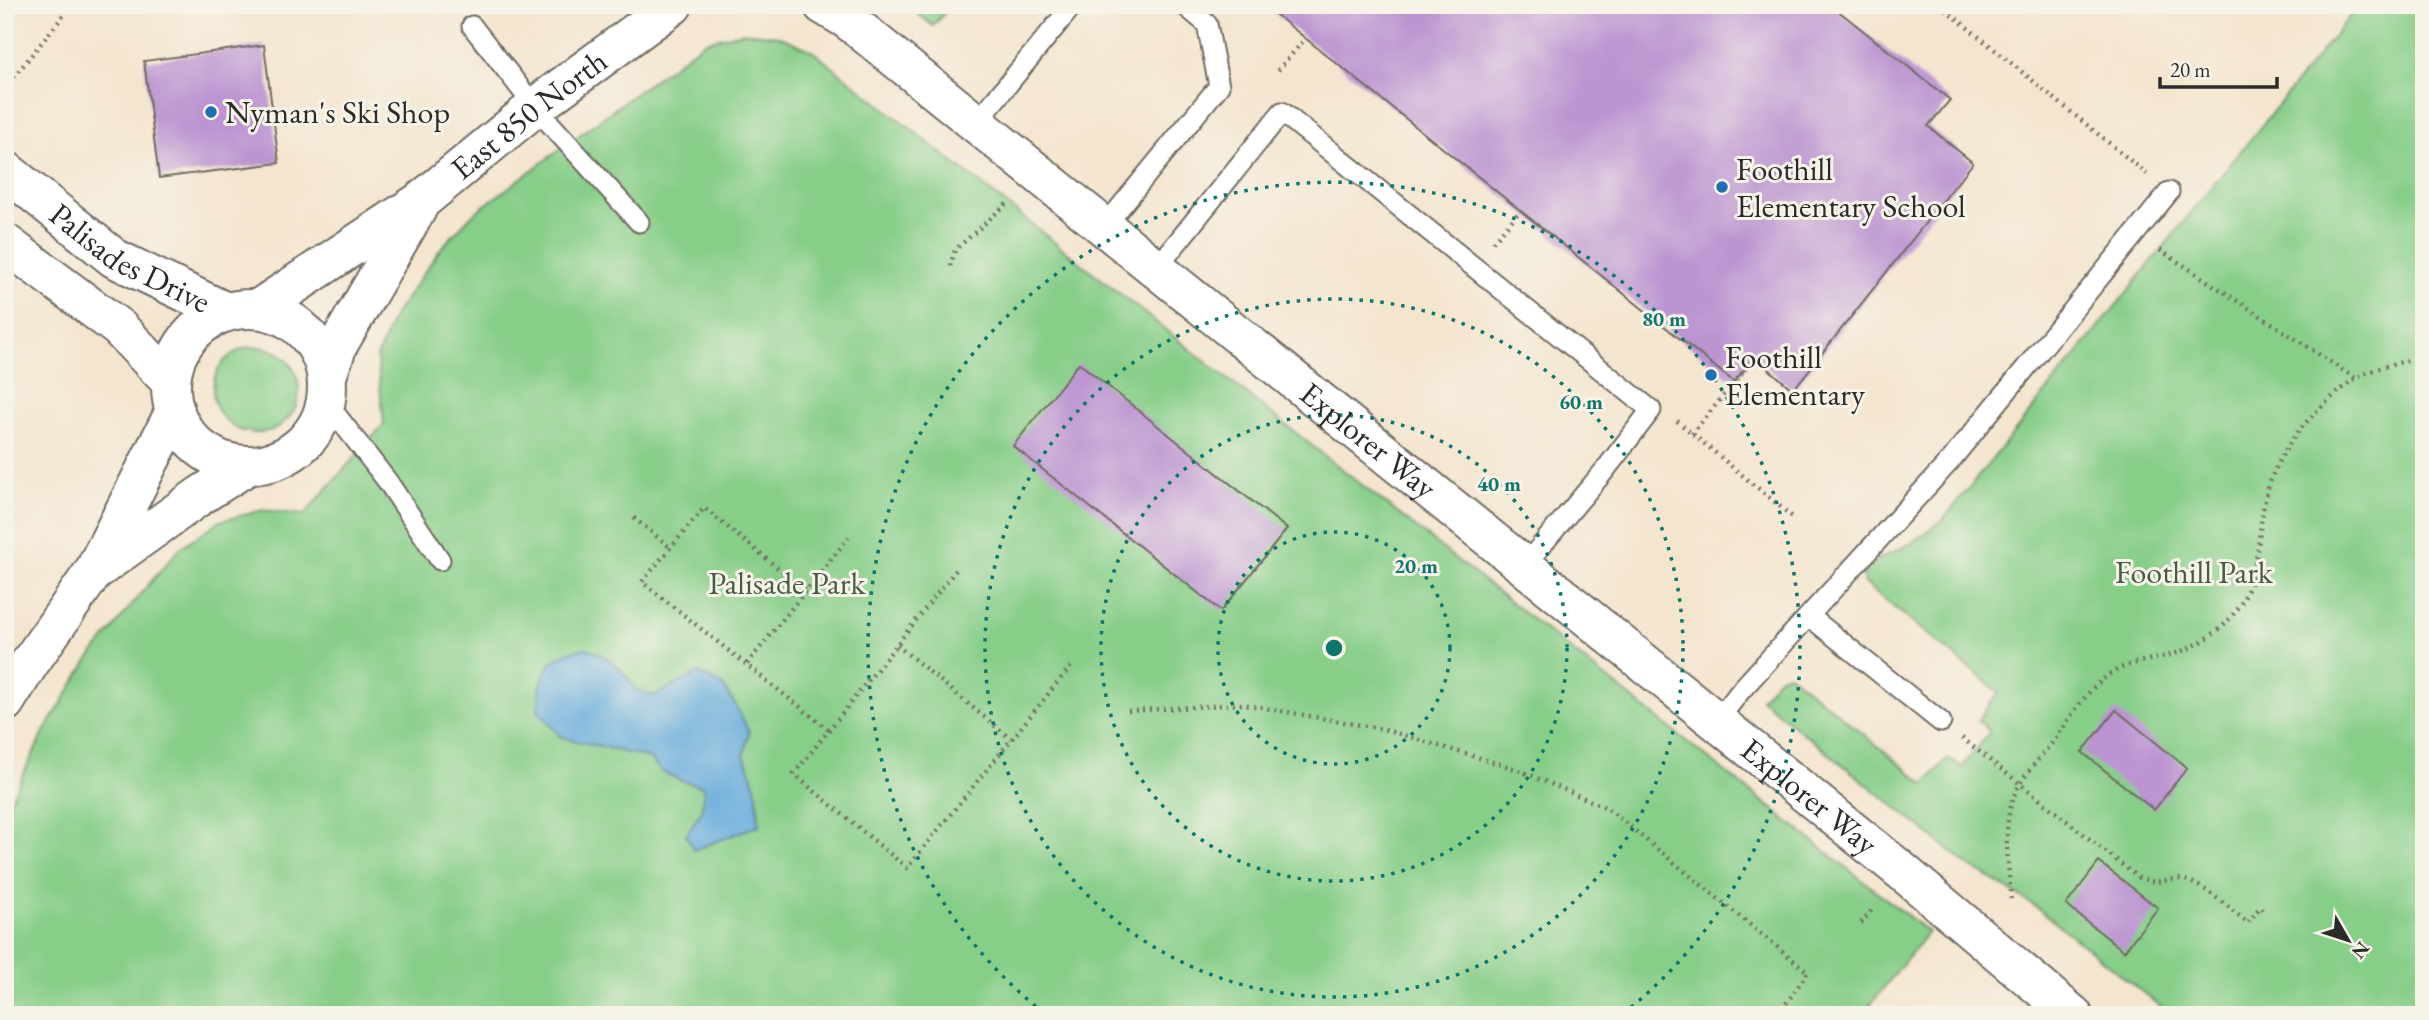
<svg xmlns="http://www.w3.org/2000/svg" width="2429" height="1020" viewBox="0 0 2429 1020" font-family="'EB Garamond',serif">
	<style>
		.green { fill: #87ce89; stroke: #597c5a; stroke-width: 2 }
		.water { fill: #66acdc; stroke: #486c84; stroke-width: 2 }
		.building { fill: #bb94d1 }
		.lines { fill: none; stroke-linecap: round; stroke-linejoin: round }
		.service-casing { stroke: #716c64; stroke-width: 23 }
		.minor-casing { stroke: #716c64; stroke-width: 42 }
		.path { stroke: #716c64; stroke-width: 4.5; stroke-dasharray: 2 5; stroke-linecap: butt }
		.service { stroke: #fff; stroke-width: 19 }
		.minor { stroke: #fff; stroke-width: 38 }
		.ring { fill: none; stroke: #0f766e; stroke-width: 3.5; stroke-dasharray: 3.5 7 }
		.poi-dot { fill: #1f6fb2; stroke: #f7f3e8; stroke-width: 2.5 }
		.labels { text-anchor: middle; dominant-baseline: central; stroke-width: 6; stroke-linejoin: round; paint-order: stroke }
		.poi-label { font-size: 32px; fill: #2b2b2b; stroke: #f7f3e8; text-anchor: start }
		.street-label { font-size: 32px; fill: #2b2b2b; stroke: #f7f3e8 }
		.park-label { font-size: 32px; fill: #475c47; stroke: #f7f3e8 }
		.centre { fill: #0f766e; stroke: #f7f3e8; stroke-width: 3.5 }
		.ring-label { font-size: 21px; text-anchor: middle; font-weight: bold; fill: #0f766e; stroke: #f7f3e8; stroke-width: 6; stroke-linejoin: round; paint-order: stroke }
	</style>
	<rect width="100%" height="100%" fill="#f7f3e8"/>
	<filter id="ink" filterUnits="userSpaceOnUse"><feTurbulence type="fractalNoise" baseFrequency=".0143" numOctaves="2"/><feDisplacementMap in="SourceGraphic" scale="14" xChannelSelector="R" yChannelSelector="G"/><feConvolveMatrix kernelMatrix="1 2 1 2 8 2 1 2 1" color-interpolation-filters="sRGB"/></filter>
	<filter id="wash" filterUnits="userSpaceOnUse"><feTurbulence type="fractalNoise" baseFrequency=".00686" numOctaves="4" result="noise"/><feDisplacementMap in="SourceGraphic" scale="28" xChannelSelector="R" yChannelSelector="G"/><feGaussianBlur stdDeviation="1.57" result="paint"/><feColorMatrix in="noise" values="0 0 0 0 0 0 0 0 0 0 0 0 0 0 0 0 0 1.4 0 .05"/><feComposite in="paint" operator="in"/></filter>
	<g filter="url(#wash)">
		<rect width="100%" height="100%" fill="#f4e5cf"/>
		<!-- green -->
		<path class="green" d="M906 5H951L933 26Z
			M2359 5H2424V1015H2171L2032 904 1965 863 1761 699 1781 675 1789 674 1925 784 1946 760 1950 759 1962 767 1990 732 1978 720 1999 692 1863 582V573L1877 560 1912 543 1943 520Z
			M744 32 779 36 811 50 1928 932 1862 1015H5V811L44 732 87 662 138 597 180 548 220 521 263 510 304 515 384 424 377 358 392 319 442 247 473 214 706 41Z
			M213 390a43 43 0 1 1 86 0a43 43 0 1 1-86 0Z"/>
		<!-- water -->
		<path class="water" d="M587 648C612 659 621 667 636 690L654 696 699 673 722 685 735 704 749 732 744 756 752 774 757 796 759 825 694 850 686 835 702 810 704 787 680 780 662 772 649 758 561 737 538 710C540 673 547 654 587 648Z"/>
		<g id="blocks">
			<!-- building -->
			<path class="building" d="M1264 5H1831L1950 100 1928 126 1973 163 1793 390 1755 357 1734 382Z
				M264 45 279 163 159 178 144 61Z
				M1079 363 1287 529 1221 611 1013 446Z
				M2116 710 2187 768 2154 810 2082 752Z
				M2099 862 2158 908 2124 951 2066 905Z"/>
		</g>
	</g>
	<g filter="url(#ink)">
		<use href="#blocks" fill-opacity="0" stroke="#716c64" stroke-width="2"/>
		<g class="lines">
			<!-- service casing -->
			<g class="service-casing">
				<path id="service" d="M472 26 535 107 639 222
					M976 123 1073 5
					M1104 227 1219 86 1207 24 1184 5
					M1156 269 1282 112 1651 410 1605 470 1524 566
					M327 403 388 482 440 560
					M1809 616 1941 722
					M1717 721 1742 689 1950 461 2169 192"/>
			</g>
			<!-- minor casing -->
			<g class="minor-casing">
				<g id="minor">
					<path id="s1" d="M823 5 848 20 1903 872 2073 1015"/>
					<path id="s2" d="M5 170 114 258 226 312"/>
					<path d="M5 243 119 328 171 382"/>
					<circle cx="249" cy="387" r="78"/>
					<path id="s3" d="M258 309 421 201 535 107 673 5"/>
					<path d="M327 376 338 345 417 209"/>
					<path d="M99 568 201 495 247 466"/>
					<path d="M5 702 29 664 94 571 175 411"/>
				</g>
			</g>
			<!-- path -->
			<path class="path" d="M1940 5 2147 174
				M1278 70 1305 39
				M5 88 72 5
				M1493 242 1520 211
				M2160 250 2355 378
				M950 266 955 250 1010 201
				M1677 421 1795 519
				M1692 434 1755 357
				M634 518 671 548
				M956 570 794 774 907 868 1071 666
				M805 590 704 508 642 582 829 730
				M897 645 1011 739
				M747 664 849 537
				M1128 711 1242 704 1383 729 1516 769 1607 808 1808 972 1778 1015
				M1962 738 2139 878C2160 885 2158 880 2177 879 2199 879 2230 909 2248 923L2260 907 2263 909
				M2011 899C2009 869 2003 834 2011 804 2019 778 2039 760 2055 739 2074 713 2089 684 2119 669 2135 661 2153 660 2170 655 2195 648 2220 633 2235 612 2261 579 2256 535 2266 496 2276 454 2304 420 2337 393 2344 388 2350 381 2358 377 2379 366 2401 362 2424 358
				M1861 923 1873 909"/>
			<!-- service -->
			<use href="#service" class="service"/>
			<!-- minor -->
			<use href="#minor" class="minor"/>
		</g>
	</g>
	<!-- distance rings -->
	<g class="ring">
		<circle cx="1334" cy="648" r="116"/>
		<circle cx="1334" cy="648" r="233"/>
		<circle cx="1334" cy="648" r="349"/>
		<path d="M1044 1013A466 466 0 1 1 1624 1013"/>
	</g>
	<!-- markers -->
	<g class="poi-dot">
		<circle cx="211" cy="112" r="7"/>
		<circle cx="1722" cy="187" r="7"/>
		<circle cx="1711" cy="375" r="7"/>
	</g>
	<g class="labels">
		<!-- poi labels -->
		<g class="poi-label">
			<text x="225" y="112">Nyman's Ski Shop</text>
			<text x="1736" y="169">Foothill<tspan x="1736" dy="37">Elementary School</tspan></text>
			<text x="1725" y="357">Foothill<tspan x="1725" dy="37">Elementary</tspan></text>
		</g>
		<!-- street labels -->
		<g class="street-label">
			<text stroke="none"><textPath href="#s3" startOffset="334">East 850 North</textPath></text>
			<text stroke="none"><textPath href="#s2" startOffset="154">Palisades Drive</textPath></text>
			<text stroke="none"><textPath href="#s1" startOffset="698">Explorer Way</textPath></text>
			<text stroke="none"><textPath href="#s1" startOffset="1265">Explorer Way</textPath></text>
		</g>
		<!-- park labels -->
		<g class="park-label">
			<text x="2194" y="572">Foothill Park</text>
			<text x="787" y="583">Palisade Park</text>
		</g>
	</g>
	<circle cx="1334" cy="648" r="10" class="centre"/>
	<g class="ring-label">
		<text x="1664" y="326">80 m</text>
		<text x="1581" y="409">60 m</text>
		<text x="1499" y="491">40 m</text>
		<text x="1416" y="573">20 m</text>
	</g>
	<!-- margin -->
	<rect width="2429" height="1020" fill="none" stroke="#f7f3e8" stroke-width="28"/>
	<!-- north arrow -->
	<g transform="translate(2348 940) rotate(129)" stroke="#f7f3e8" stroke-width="5" paint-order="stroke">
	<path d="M0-5L12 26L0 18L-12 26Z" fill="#2b2b2b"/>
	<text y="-10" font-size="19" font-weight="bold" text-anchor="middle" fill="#2b2b2b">N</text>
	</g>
	<!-- scale -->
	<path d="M2160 77v10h117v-10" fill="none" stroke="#2b2b2b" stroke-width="3.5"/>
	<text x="2170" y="77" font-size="21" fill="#2b2b2b" stroke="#f7f3e8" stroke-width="5" paint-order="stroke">20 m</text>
</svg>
